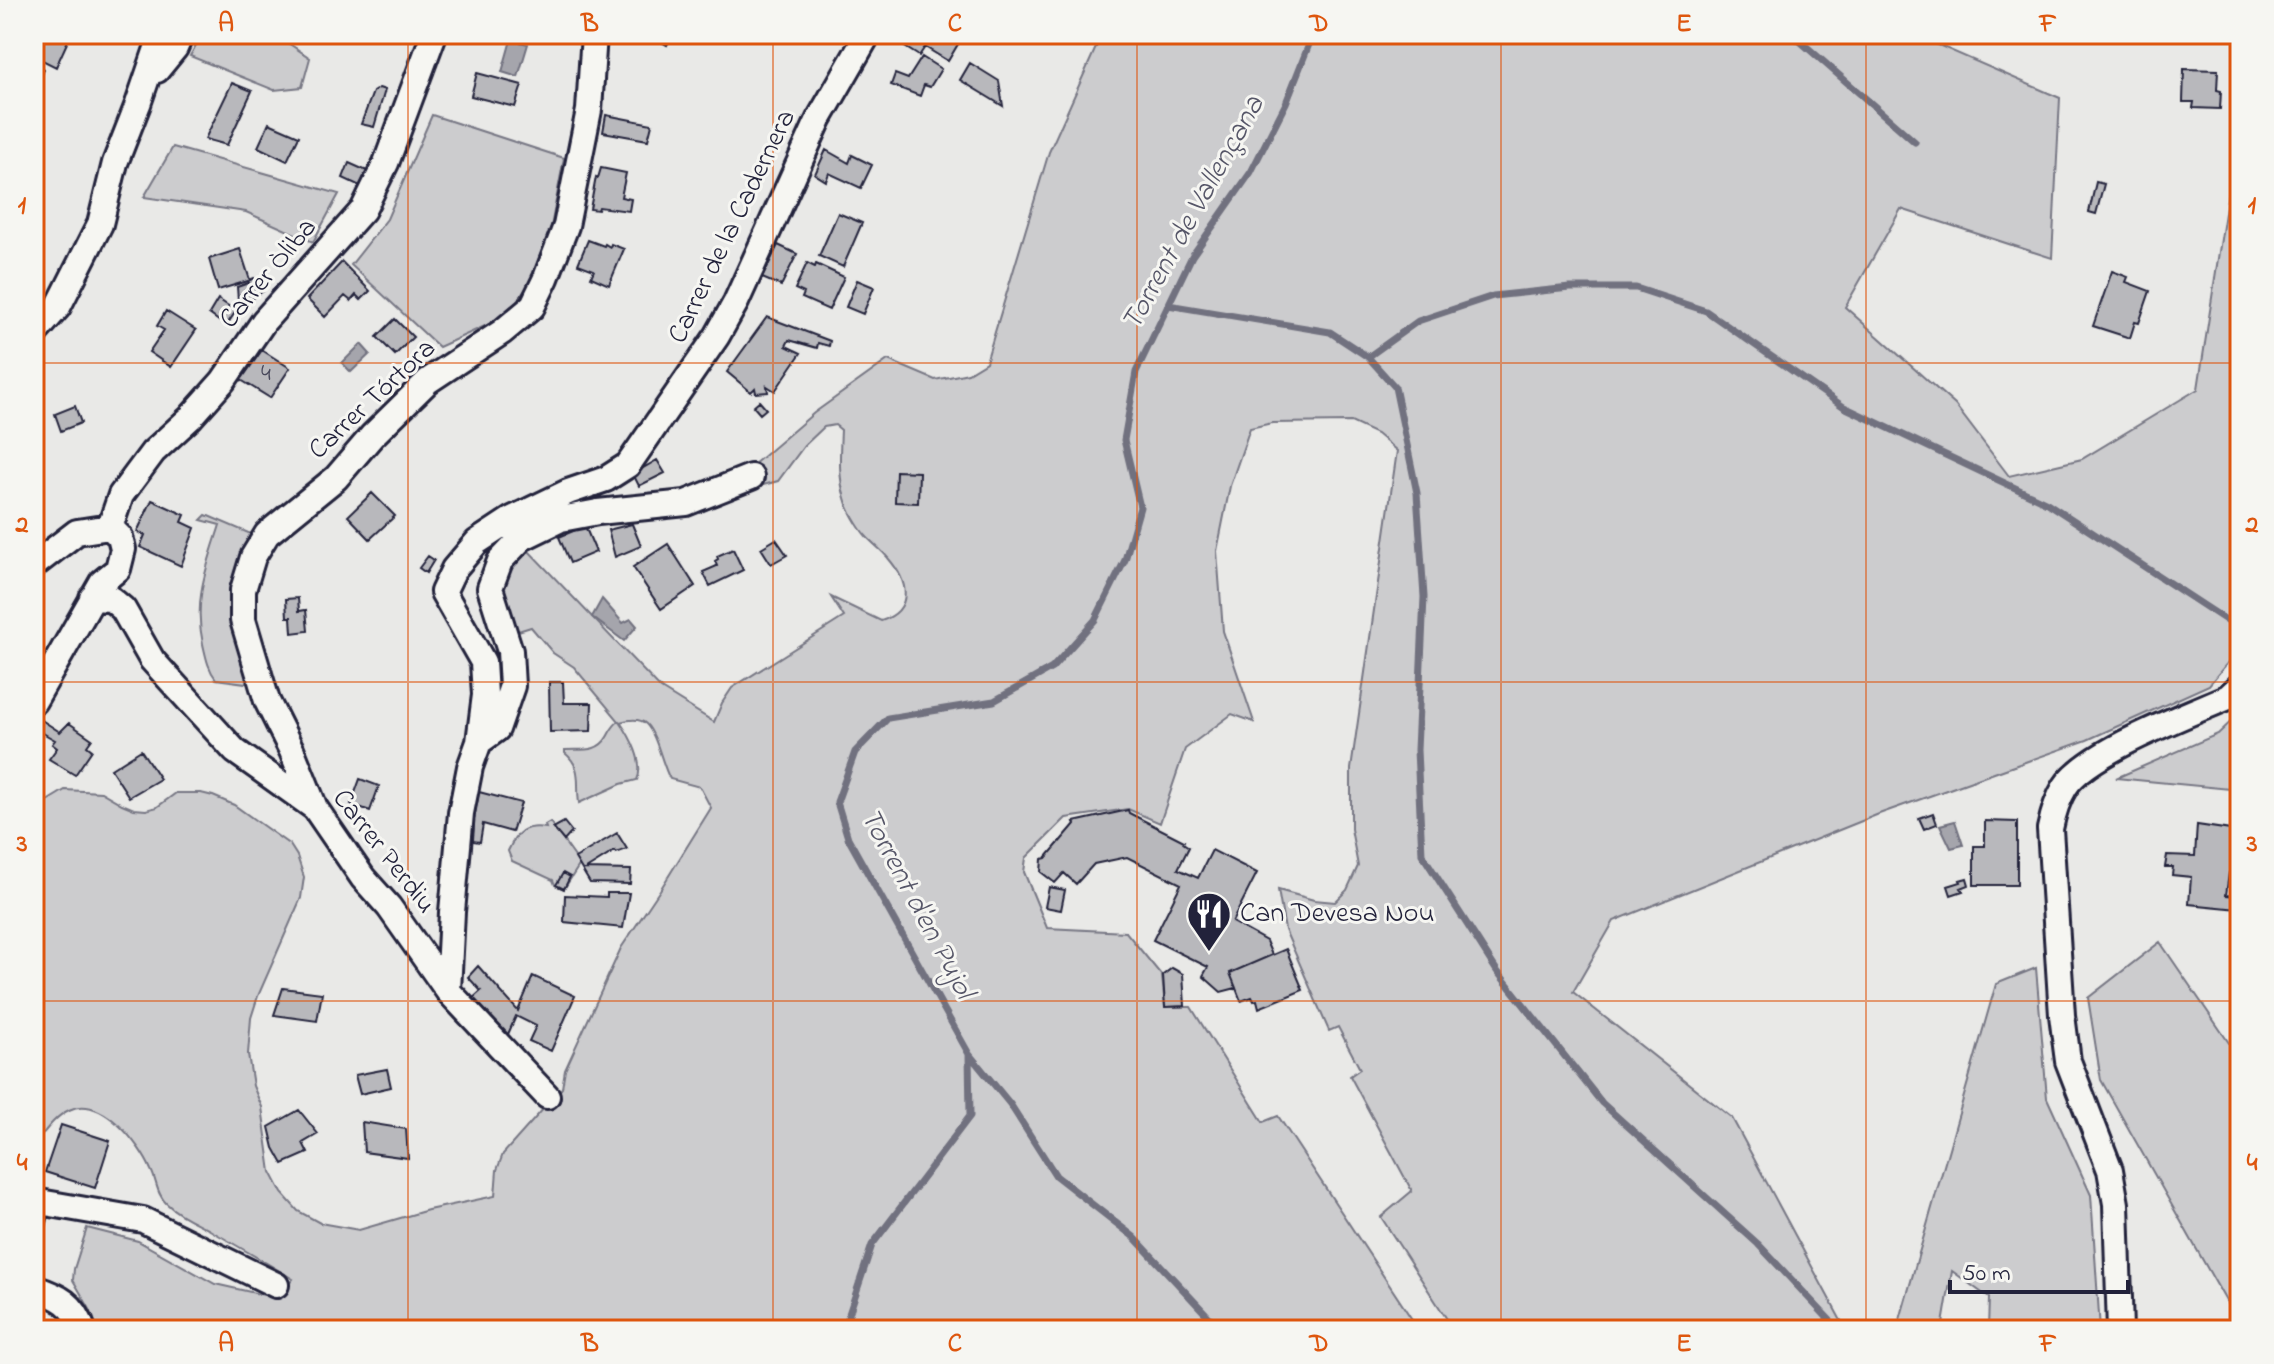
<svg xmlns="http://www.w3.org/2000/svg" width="2274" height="1364" viewBox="0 0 2274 1364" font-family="'Indie Flower',sans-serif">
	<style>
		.green { fill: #ccccce; stroke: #777784; stroke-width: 2 }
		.water { fill: #a5a5ac; stroke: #71717f; stroke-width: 2 }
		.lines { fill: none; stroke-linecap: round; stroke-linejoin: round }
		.stream { stroke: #71717f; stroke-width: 7 }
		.building { fill: #b8b8bc; stroke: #22223b; stroke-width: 2 }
		.minor-casing { stroke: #22223b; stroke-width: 30 }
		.minor { stroke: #f6f6f2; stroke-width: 24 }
		.grid { fill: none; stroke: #de560e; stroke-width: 2; stroke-opacity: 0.55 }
		.labels { text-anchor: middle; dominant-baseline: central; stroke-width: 6; stroke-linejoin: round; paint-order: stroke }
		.number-label { font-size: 24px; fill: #48485b }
		.street-label { font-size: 28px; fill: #22223b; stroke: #f6f6f2 }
		.poi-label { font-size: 28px; fill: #22223b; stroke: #f6f6f2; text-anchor: start }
		.water-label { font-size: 30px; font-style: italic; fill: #565668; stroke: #f6f6f2 }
		.neatline { fill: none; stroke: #de560e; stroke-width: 3 }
		.grid-label { font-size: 26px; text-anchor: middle; font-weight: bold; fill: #de560e }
	</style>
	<rect width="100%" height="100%" fill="#e9e9e7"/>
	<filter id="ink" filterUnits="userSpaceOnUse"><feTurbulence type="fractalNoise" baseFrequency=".0125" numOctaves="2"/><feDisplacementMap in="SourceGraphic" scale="16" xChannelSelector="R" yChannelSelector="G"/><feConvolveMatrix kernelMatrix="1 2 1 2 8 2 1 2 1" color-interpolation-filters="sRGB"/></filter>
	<g filter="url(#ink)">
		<!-- green -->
		<path class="green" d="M202 34H275L310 58 302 87 274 90 190 56Z
			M1102 34H1918L1922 38 2060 98 2052 258 1901 209 1845 307 1955 405 2009 476 2082 459 2198 389 2232 167 2240 169V648L2209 685 2087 740 1879 814 1614 921 1573 992 1732 1118 1846 1330H1454L1381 1217 1412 1191 1350 1076 1360 1069 1338 1027 1329 1031 1285 930 1278 890 1314 900 1335 902 1347 890 1358 866 1351 829V769L1397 451 1377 434 1351 422 1272 423 1250 428 1230 486 1217 551 1223 631 1254 722 1232 714 1185 749 1160 823 1128 809 1066 818 1026 858 1024 872 1047 928 1126 932 1162 976 1165 1007H1191L1263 1122 1278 1116 1419 1330H94L91 1311 73 1280 74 1269 87 1228 138 1241 215 1284 277 1298 293 1279C265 1262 236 1245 208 1229 193 1221 178 1215 166 1203 156 1193 157 1181 151 1170 140 1144 101 1094 69 1110 54 1117 44 1133 34 1145V974L37 962 34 923V809L65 790 101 792 122 804 134 809 146 810 157 807 176 793H201L213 796 234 805 290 845 297 856 304 877 301 898 258 996 251 1018 248 1054 253 1086 262 1107 271 1172 282 1193 298 1211 320 1223 359 1230 428 1210 495 1196 497 1170 503 1154 562 1088 565 1070 621 948 660 890 711 808 700 787 670 779C662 765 657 735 646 724 639 717 627 720 620 722 630 736 645 763 637 780L621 784 579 803C576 783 583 768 565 753V750C582 749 598 753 607 737 611 730 613 725 619 721L574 667 553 653 531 627 515 632C508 612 494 585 507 565 511 558 521 553 527 549L661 689 714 722 722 703 732 688 844 617 831 597 881 621C915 609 908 581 888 558 882 550 873 544 866 536 858 527 848 510 845 498 838 477 840 453 841 430L835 425 824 427 804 446 778 481 763 485 753 465 814 413 888 360 935 380 968 373 986 362 1049 152Z
			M432 115 564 158 551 227 529 284 507 316 439 347 351 265 387 219Z
			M173 147 339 194 313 242 246 212 144 197Z
			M206 515 251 534 243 557 253 684 216 679C208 669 206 657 203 644 193 600 207 566 220 525L201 520Z
			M2240 713V790L2116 778 2218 734Z
			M550 822 580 864 564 889 555 885 553 880 512 861 508 851C517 831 524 825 546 828L545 825Z
			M2160 942 2240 1059V1326L2101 1080 2088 998Z
			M2036 968 2047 1098 2091 1195 2100 1330H1988L1989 1298 1952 1271 1942 1330H1897L1996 984Z"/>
		<!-- water -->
		<path class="water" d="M511 40 528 44 518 77 502 72Z
			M361 344 370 354 351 372 342 363Z
			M602 599 623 623 631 619 637 626 624 641 592 617Z
			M1955 821 1963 845 1951 848 1940 825Z"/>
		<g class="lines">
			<!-- stream -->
			<path class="stream" d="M1792 34 1915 142
				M1168 305 1330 332 1368 357 1395 387 1417 493 1424 597 1417 750 1422 854 1497 971 1602 1103 1758 1244 1839 1330
				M1368 357 1418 321 1493 296 1570 288H1636L1706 311 1844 407 2047 503 2232 624
				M850 1330 848 1317 872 1245 970 1116 969 1054
				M1221 1330 1134 1237 1056 1176 1010 1104 969 1054 848 838 837 802 855 752 888 718 994 701 1052 668 1095 620 1125 560 1140 507 1124 440 1136 372 1192 256 1251 172 1286 103 1313 34"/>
		</g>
		<!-- building -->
		<path class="building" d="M34 34H71L56 67 34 56Z
			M648 34H673L667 45Z
			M906 34H964L948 61 925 47 919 56 900 44Z
			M922 57 941 69 930 87 924 85 920 96 891 85 895 74 908 79Z
			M970 63 999 81 1003 106 960 80Z
			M34 66 44 69 39 84 34 82Z
			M2184 69 2218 70 2217 90 2221 91 2220 109 2193 108 2194 102H2183Z
			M477 73 522 85 515 107 471 96Z
			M232 83 252 91 227 145 205 139Z
			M379 88 385 90 374 127 361 124 373 92Z
			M606 115 652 124 648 140 603 132Z
			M269 123 299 136 287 161 258 147Z
			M826 150 849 163 852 155 872 165 861 188 829 173 826 181 815 174Z
			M349 163 367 171 360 186 343 178Z
			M601 168 626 173 621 197 631 199 629 211 599 207 598 210 590 209 596 177 598 178Z
			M2096 182 2104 184 2096 214 2089 212Z
			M838 213 862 223 843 267 819 256Z
			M588 240 604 246 605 244 610 247 611 244 624 249 609 285 591 277 594 270 578 264Z
			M778 245 797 254 781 286 762 278Z
			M240 249 250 280 254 278 263 291 248 302 238 300 237 287 249 283 248 281 218 290 209 259Z
			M342 262 370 291 361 300 356 295 351 301 345 296 325 317 307 299Z
			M807 263 815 267 816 264 844 277 829 310 802 298 804 293 795 289Z
			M2112 271 2128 277 2126 282 2150 291 2139 323 2135 322 2130 338 2093 326Z
			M857 280 874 287 863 314 846 307Z
			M218 299 236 311 226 326 209 314Z
			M166 311 196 330 171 367 149 352 164 330 157 326Z
			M767 317 830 341 829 346 818 343 817 348 789 340 786 346 801 353 775 391 767 386 768 392 756 393 755 388 751 392 727 372Z
			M395 319 413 337 395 355 377 337Z
			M262 350 290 368 270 398 241 380Z
			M759 401 766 409 760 414 753 406Z
			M75 406 81 423 61 431 55 414Z
			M657 460 665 473 639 486 633 474Z
			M896 471 919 472 918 503 895 502Z
			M372 493 395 516 370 539 348 516Z
			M152 500 185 515 182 522 195 528 181 566 140 547 145 535 137 532Z
			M632 524 641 546 615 557 608 530Z
			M585 526 596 552 570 563 559 537Z
			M776 539 787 555 771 564 761 548Z
			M668 544 695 586 661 609 633 567Z
			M733 549 743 570 710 586 703 572 717 566 715 561 718 559 717 556Z
			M428 556 434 560 426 573 419 568Z
			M298 598 299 611 306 610 308 631 292 633 291 617H287L286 599Z
			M549 682H563L564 703H592L591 731 550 732Z
			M40 719 60 732 69 723 92 739 87 746 92 750 75 775 49 759 57 748 52 744 55 740 34 728Z
			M141 750 160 779 129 797 111 769Z
			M360 779 379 786 370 811 351 804Z
			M479 792 521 803 512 832 483 824 480 842 473 841 474 818Z
			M1128 810 1129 813 1184 841 1183 843 1189 847 1178 869 1198 878 1212 850 1257 873 1232 922 1266 941 1272 955 1230 973 1236 988 1221 992 1203 976 1208 967 1153 940 1181 884 1127 857 1094 864 1076 884 1064 873 1055 883 1041 872 1042 859 1046 858 1075 824 1074 822Z
			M1933 813 1937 824 1924 829 1919 818Z
			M1985 821 2017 822V885H1974V846H1985Z
			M564 822 572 832 564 841 553 828Z
			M2232 824 2240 825V874L2229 873 2226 895 2239 896 2238 909 2189 904 2191 877 2172 875 2173 867H2165L2167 855 2195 856 2197 825 2231 830Z
			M617 833 627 849 616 853 615 851 586 869 631 870 630 884 590 883 575 858Z
			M563 873 570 877 564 889 556 885Z
			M1967 878 1969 885 1961 888 1963 891 1951 895 1948 886 1961 882 1960 880Z
			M1049 887 1065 890 1061 910 1045 907Z
			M607 893H629L623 928 564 922 565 895 607 897Z
			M1286 949 1303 990 1259 1008 1257 1000 1254 1001 1252 997 1241 1001 1230 973Z
			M478 966 518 1011 533 976 575 996 551 1051 529 1041 536 1026 516 1016 505 1041 472 999 481 991 468 977Z
			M1172 968 1183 974 1185 1006 1165 1007 1163 975Z
			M283 988 322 993 317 1021 274 1015Z
			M387 1069 391 1087 360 1094 355 1075Z
			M299 1110 318 1134 303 1143 308 1153 283 1164 274 1148 269 1127Z
			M362 1122 406 1129 408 1158 364 1152Z
			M61 1125 110 1141 95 1188 45 1172Z
			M34 1216 48 1219 41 1247 34 1245Z"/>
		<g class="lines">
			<!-- minor casing -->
			<g class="minor-casing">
				<path id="minor" d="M157 70 175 48 181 34
					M34 334 58 307 100 224 115 163 138 104 162 34
					M110 527 121 495 153 452 190 418 223 381 264 321 363 210 386 163 434 34
					M34 565 77 532 110 527 120 537 123 549 118 569 102 582 34 701
					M92 598 111 599 123 609 152 660 235 751 315 808 363 878 389 907 448 991 547 1096
					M479 742 497 729 512 686 510 651 490 588 500 561 522 538 561 519 598 512 686 503 751 477
					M315 808 292 751 267 701 243 620V590L253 557 267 534 336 478 372 436 428 381 502 332 532 307 546 278 566 226 589 110 594 34
					M448 991 452 912 461 813 470 767 479 742 485 695 483 662 443 592 454 569 477 542 512 519 568 492 606 479 628 465 717 336 736 302 819 119 868 34
					M34 1201 143 1220 276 1285
					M34 1288C59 1296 75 1304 83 1330
					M2120 1330 2116 1204 2110 1170 2068 1061 2062 1015 2050 829C2053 814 2057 800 2065 787 2087 752 2187 715 2228 697L2240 686"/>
			</g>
			<!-- minor -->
			<use href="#minor" class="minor"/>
		</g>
	</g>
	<!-- grid -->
	<path class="grid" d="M408 34V1330M773 34V1330M1137 34V1330M1501 34V1330M1866 34V1330M34 363H2240M34 682H2240M34 1001H2240"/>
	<!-- icons -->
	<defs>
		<g id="restaurant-pin" transform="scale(2.3)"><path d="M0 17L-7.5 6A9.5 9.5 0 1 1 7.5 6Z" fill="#22223b" stroke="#f6f6f2"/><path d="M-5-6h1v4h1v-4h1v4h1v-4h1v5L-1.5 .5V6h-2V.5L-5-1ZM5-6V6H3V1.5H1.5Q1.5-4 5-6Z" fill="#fff"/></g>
	</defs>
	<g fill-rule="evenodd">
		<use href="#restaurant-pin" x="1209" y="914"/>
	</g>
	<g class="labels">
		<!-- number labels -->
		<g class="number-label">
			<text x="266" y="374">4</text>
		</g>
		<!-- street labels -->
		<g class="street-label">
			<text transform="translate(733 227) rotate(-64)">Carrer de la Cadernera</text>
			<text transform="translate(269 274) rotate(-50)">Carrer Òliba</text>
			<text transform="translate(373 400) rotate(-43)">Carrer Tórtora</text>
			<text transform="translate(383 852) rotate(52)">Carrer Perdiu</text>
		</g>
		<!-- poi labels -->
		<g class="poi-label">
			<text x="1240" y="914">Can Devesa Nou</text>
		</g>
		<!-- water labels -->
		<g class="water-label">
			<text transform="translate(1194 214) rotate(-61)">Torrent de Vallençana</text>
			<text transform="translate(916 904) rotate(62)">Torrent d'en Pujol</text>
		</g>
	</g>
	<!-- margin -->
	<rect width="2274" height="1364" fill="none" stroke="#f6f6f2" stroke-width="88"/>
	<!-- scale -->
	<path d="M1950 1280v12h178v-12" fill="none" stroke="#22223b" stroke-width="4"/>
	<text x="1962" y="1280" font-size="24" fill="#22223b" stroke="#f6f6f2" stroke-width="6" paint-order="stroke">50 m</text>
	<rect x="44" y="44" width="2186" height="1276" class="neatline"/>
	<g class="grid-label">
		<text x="226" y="31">A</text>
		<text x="590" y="31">B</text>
		<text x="955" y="31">C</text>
		<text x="1319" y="31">D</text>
		<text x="1684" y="31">E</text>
		<text x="2048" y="31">F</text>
		<text x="22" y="213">1</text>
		<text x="2252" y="213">1</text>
		<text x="22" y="532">2</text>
		<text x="2252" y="532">2</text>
		<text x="22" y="851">3</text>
		<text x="2252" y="851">3</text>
		<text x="22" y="1170">4</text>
		<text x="2252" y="1170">4</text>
		<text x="226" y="1351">A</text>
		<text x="590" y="1351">B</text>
		<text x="955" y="1351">C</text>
		<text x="1319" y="1351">D</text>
		<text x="1684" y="1351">E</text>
		<text x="2048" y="1351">F</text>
	</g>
</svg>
